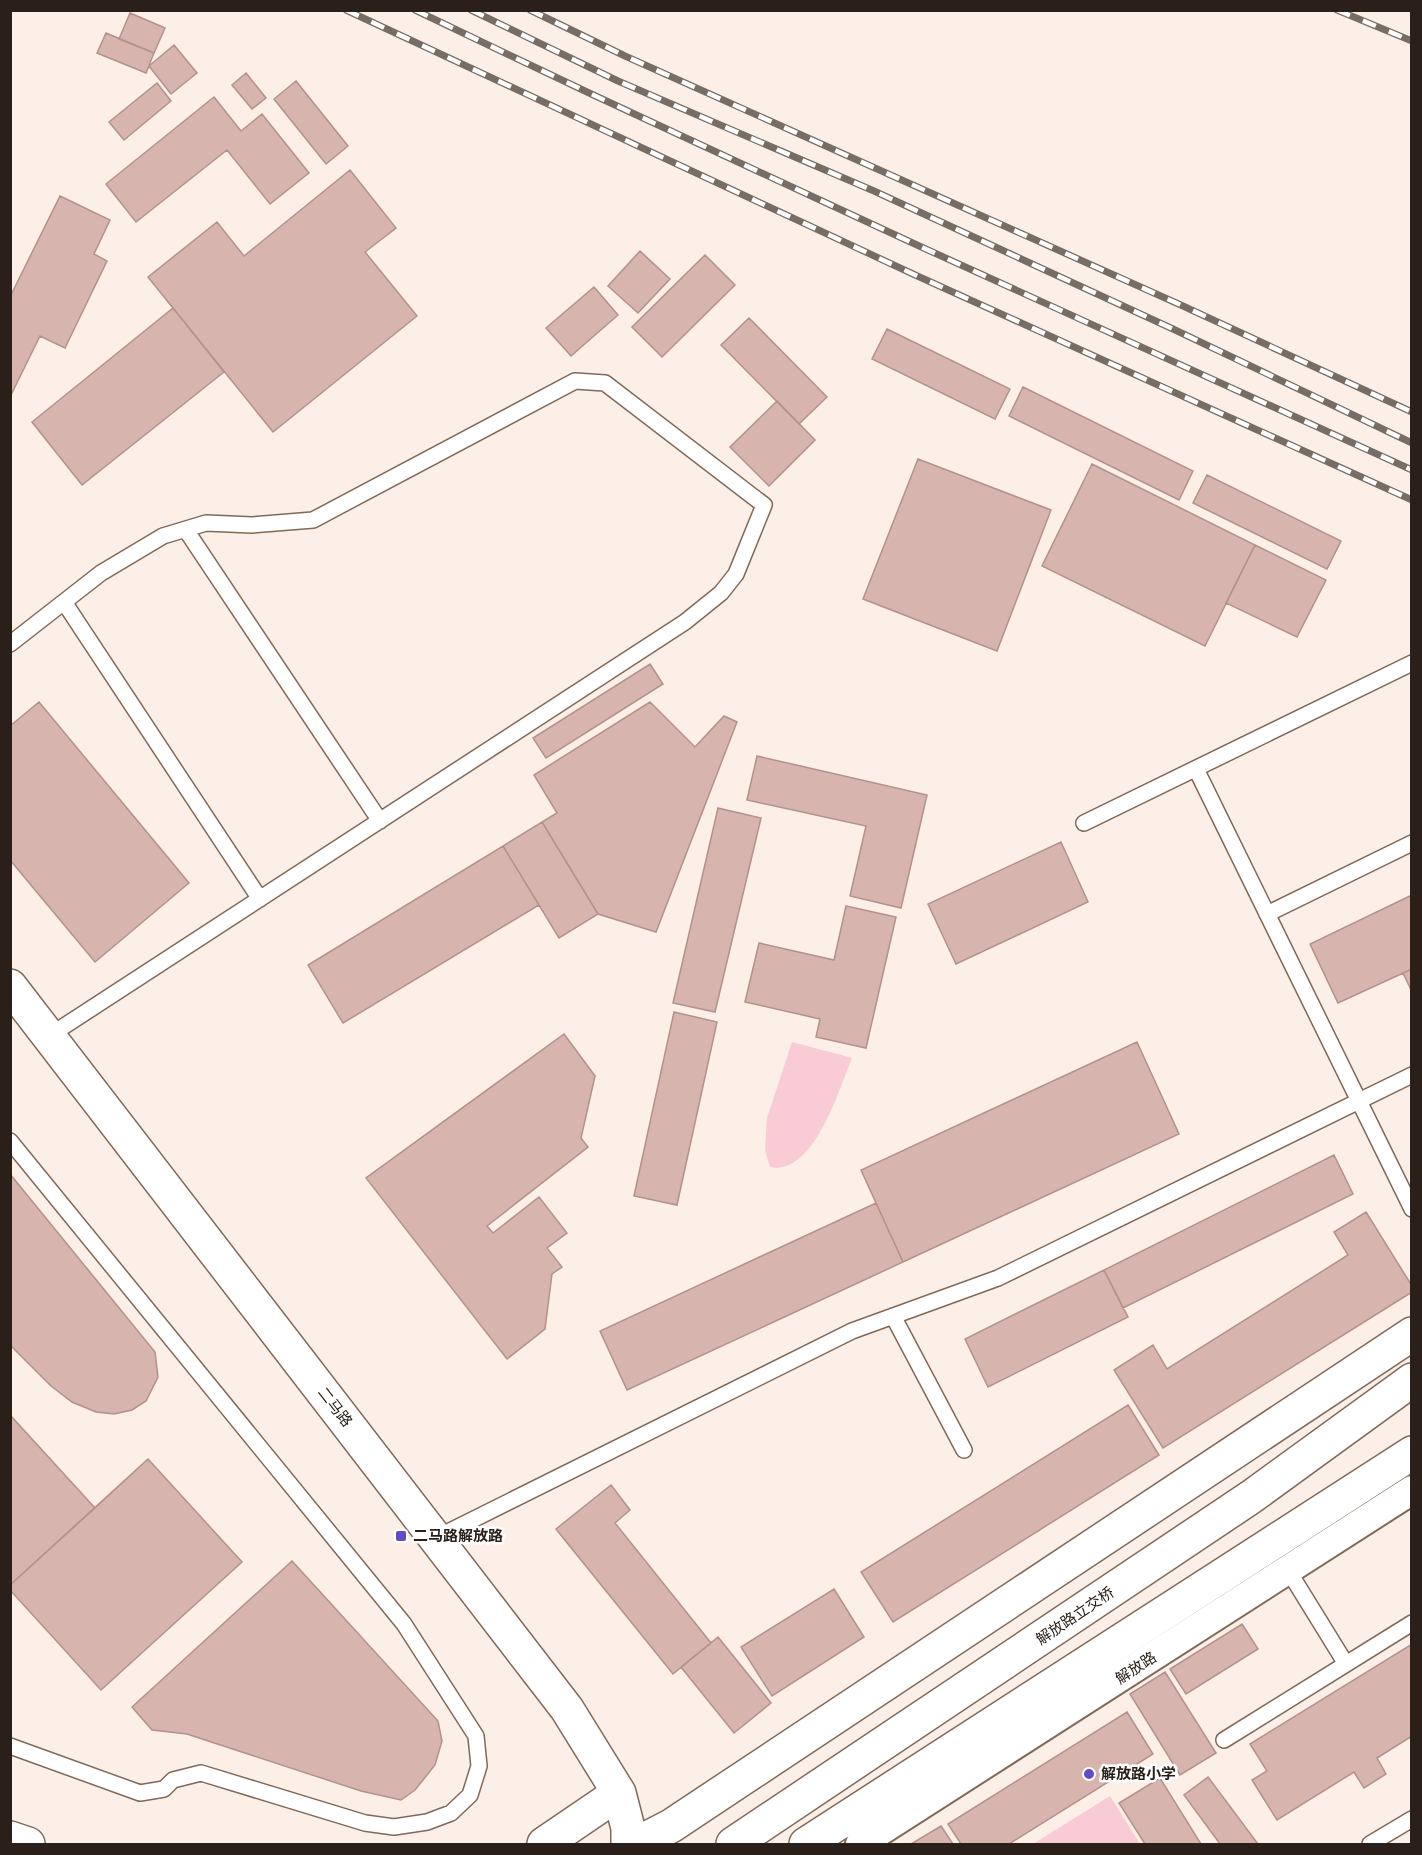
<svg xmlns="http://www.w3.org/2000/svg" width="1422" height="1855" viewBox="0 0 1422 1855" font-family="'Fira Sans','Noto Sans SC',sans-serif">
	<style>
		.green { fill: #f9cbd4 }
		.building { fill: #d7b4ad; stroke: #b4918b; stroke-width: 1.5 }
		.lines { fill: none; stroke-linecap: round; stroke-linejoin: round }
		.service-casing { stroke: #826957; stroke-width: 18 }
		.minor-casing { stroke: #826957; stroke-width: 32 }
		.tertiary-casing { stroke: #826957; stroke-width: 36 }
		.secondary-casing { stroke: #826957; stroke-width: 36 }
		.primary-casing { stroke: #826957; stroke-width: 36 }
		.service { stroke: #fff; stroke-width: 15 }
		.minor { stroke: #fff; stroke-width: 28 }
		.tertiary { stroke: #fff; stroke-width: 33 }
		.secondary { stroke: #fff; stroke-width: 33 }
		.primary { stroke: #fff; stroke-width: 33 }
		.rail-casing { stroke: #786d65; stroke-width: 7 }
		.rail { stroke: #fff; stroke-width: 4.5; stroke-dasharray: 14; stroke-linecap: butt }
		.poi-dot { fill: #624bc4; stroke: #fff; stroke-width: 2 }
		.labels { text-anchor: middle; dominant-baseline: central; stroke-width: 5; stroke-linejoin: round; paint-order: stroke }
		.street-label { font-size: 15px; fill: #2b2019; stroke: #fff }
		.poi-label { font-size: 15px; font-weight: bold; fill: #2b2019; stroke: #fff; text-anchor: start }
	</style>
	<rect width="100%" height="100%" fill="#fbefe7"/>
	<!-- green -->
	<path class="green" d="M792 1042 852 1058C839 1089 814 1176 770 1167L765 1150 767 1118Z
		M1110 1796 1140 1844H1033Z"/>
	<!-- building -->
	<path class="building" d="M130 13 165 28 154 53 119 39Z
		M106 33 154 53 146 73 97 53Z
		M174 45 197 73 171 94 149 66Z
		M246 73 266 98 252 109 232 85Z
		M296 81 348 146 326 164 274 99Z
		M157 83 171 101 124 140 109 122Z
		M214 97 241 131 262 114 309 173 270 204 227 150 136 222 106 184Z
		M350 170 396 228 365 252 417 316 273 432 148 277 217 222 244 256Z
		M60 196 110 220 94 254 107 261 65 348 40 336 10 397V297Z
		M640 251 670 279 638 313 608 286Z
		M705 255 735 285 662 357 632 327Z
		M594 287 618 315 571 356 546 328Z
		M173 308 224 372 82 485 32 422Z
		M749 318 827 397 799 424 721 345Z
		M887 329 1010 389 995 419 872 359Z
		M1023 387 1193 471 1179 500 1009 416Z
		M777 401 815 440 769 486 730 447Z
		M918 459 1051 510 997 651 863 599Z
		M1092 464 1255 545 1205 646 1042 566Z
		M1207 475 1341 541 1327 569 1193 503Z
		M1255 545 1326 580 1297 637 1226 603Z
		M650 664 663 684 546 758 533 738Z
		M39 702 189 883 95 962 10 860V726Z
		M650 702 695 747 724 716 737 722 656 932 598 914 542 822 557 813 534 775Z
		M757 756 927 795 901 908 850 896 866 826 747 800Z
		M718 808 761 818 715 1012 673 1003Z
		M542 822 598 914 559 938 503 846Z
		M1061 842 1088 902 956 964 928 904Z
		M503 846 539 905 343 1023 308 965Z
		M1412 895V969L1338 1003 1310 944Z
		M846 906 896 917 866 1048 816 1037 820 1019 745 1002 759 943 834 960Z
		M1412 969V992L1403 973Z
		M674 1012 717 1022 677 1205 634 1196Z
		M564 1034 595 1076 581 1138 588 1147 487 1226 493 1233 539 1197 567 1233 547 1248 562 1267 552 1274 545 1329 507 1359 366 1178Z
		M1137 1042 1179 1134 903 1262 861 1170Z
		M1334 1155 1353 1194 1123 1308 1104 1270Z
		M10 1174 155 1352 158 1377 146 1401 132 1410 114 1414 96 1412 72 1402 51 1386 10 1345Z
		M876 1203 903 1262 627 1390 600 1331Z
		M1366 1212 1412 1286V1292L1163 1448 1114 1370 1153 1345 1167 1369 1348 1255 1334 1232Z
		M1104 1270 1128 1317 988 1387 965 1339Z
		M1128 1405 1159 1455 893 1622 861 1572Z
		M10 1415 95 1508 148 1459 242 1562 101 1690 10 1590Z
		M11 1416 95 1508 10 1585V1417Z
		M148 1459 242 1562 101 1690 10 1590V1585Z
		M611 1485 630 1510 615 1523 711 1643 673 1674 556 1529Z
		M292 1561 438 1721 442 1741 435 1765 415 1790 401 1800 361 1791 187 1734 152 1730 132 1707Z
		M834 1589 864 1637 772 1696 741 1647Z
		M1242 1624 1258 1649 1186 1694 1170 1669Z
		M718 1637 771 1703 734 1733 681 1667Z
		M1412 1644V1736L1377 1758 1386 1774 1364 1788 1354 1772 1277 1820 1252 1780 1267 1771 1250 1744Z
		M1165 1672 1216 1753 1180 1775 1130 1694Z
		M1127 1712 1153 1754 1009 1844H961L948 1824Z
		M1208 1777 1258 1844H1220L1184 1795Z
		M1160 1778 1201 1844H1145L1119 1803Z
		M941 1826 953 1844H911Z"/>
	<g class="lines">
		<!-- service casing -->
		<g class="service-casing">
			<path id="service" d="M186 530 380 821
				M64 602 260 899
				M10 644 101 573 163 536 206 523 252 525 313 520 575 381 605 383 764 505 736 574 721 593 685 622 49 1036
				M1196 769 1412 1209
				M1084 823 1412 663
				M1267 914 1412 843
				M10 1141 404 1624 476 1736 479 1766 470 1795 451 1813 427 1822 394 1827 365 1823 201 1773 173 1780 164 1789 140 1793 10 1746
				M893 1316 964 1450
				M436 1538 852 1331 998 1278 1412 1075
				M1288 1570 1346 1664
				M1224 1740 1412 1623
				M1370 1844 1412 1819"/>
		</g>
		<!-- minor casing -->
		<g class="minor-casing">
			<path id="minor" d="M860 1844 1412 1490"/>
		</g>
		<!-- tertiary casing -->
		<g class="tertiary-casing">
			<path id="tertiary" d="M10 986 567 1709 619 1793 628 1828V1844
				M544 1844 619 1793"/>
		</g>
		<!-- secondary casing -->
		<g class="secondary-casing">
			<path id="secondary" d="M10 1838 28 1844"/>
		</g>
		<!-- primary casing -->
		<g class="primary-casing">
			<path id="primary" d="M636 1844 671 1826 1412 1334
				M733 1844 1251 1497 1412 1380
				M806 1844 1412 1453"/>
		</g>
		<!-- service -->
		<use href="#service" class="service"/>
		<!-- minor -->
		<use href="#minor" class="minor"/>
		<!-- tertiary -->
		<use href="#tertiary" class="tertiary"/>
		<!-- secondary -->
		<use href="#secondary" class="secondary"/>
		<!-- primary -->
		<use href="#primary" class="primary"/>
		<!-- rail casing -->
		<g class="rail-casing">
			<path id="rail" d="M346 10 913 274 1412 500
				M415 10 587 92 917 245 1412 470
				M471 10 618 81 874 191 1173 329 1412 443
				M530 10 625 56 1183 306 1412 412
				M1337 10 1412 41"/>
		</g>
		<!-- rail -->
		<use href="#rail" class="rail"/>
	</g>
	<!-- markers -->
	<g class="poi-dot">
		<rect x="395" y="1530" width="12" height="12" rx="3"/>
		<circle cx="1089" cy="1774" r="6"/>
	</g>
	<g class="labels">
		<!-- street labels -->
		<g class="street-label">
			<text transform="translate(335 1407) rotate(52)">二马路</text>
			<text transform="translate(1075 1616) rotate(-34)">解放路立交桥</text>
			<text transform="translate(1136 1668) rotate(-33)">解放路</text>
		</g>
		<!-- poi labels -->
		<g class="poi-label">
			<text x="413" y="1536">二马路解放路</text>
			<text x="1101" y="1774">解放路小学</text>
		</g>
	</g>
	<!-- border -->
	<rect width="1422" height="1855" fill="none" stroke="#2b2019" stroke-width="24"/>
</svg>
